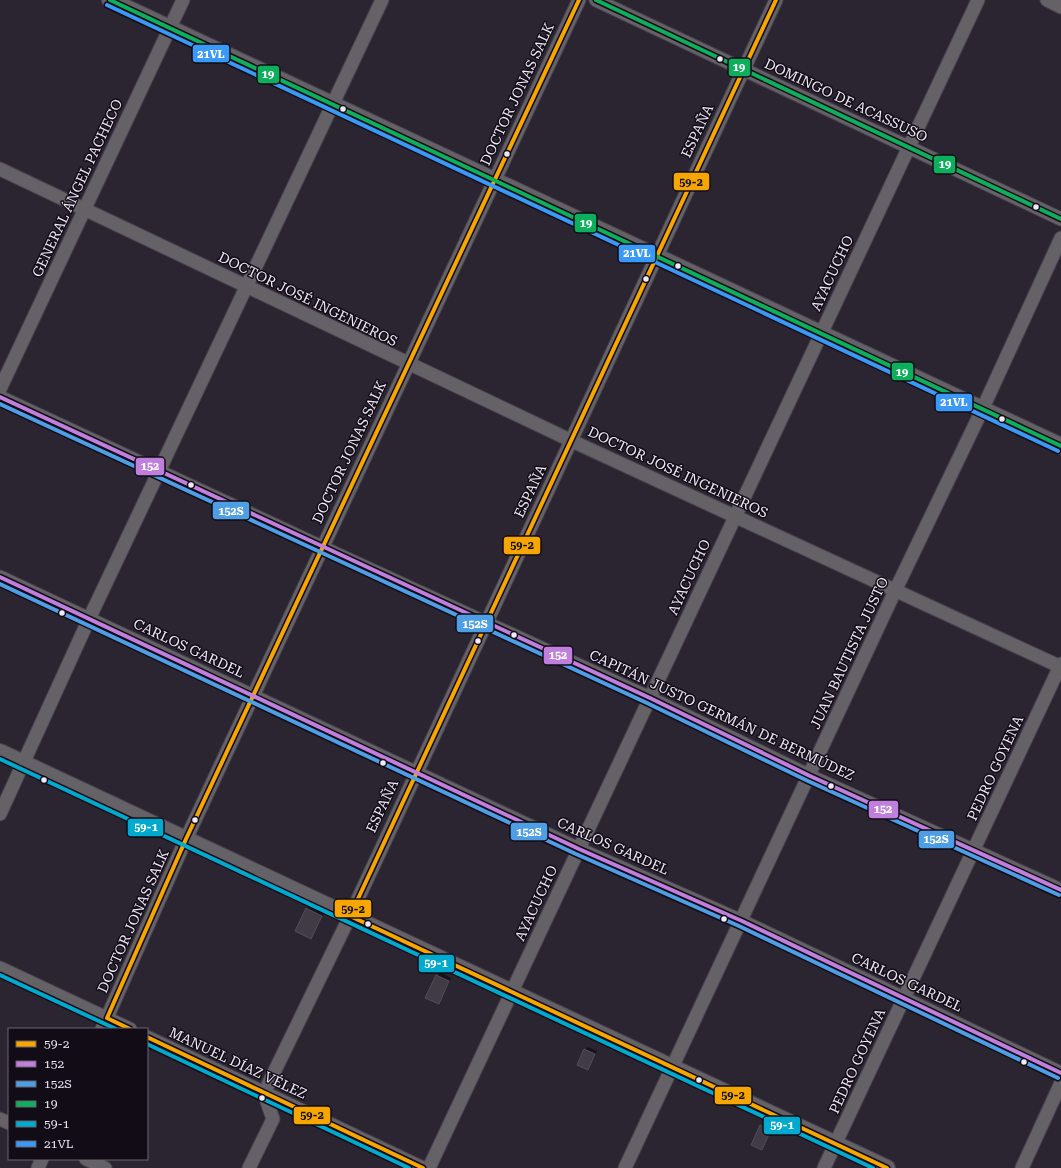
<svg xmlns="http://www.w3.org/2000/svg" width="1061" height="1168" viewBox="0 0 1061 1168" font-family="'Roboto Serif',serif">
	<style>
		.shadow { fill: #0007 }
		.building { fill: #403b44; stroke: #524d58 }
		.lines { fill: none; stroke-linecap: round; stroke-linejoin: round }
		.minor-casing { stroke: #46414c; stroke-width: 15 }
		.tertiary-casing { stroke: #46414c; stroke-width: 18 }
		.minor { stroke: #646167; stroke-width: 13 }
		.tertiary { stroke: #646167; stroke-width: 16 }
		.bus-1-casing { stroke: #110c16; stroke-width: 7 }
		.bus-2-casing { stroke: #110c16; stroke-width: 7 }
		.bus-3-casing { stroke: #110c16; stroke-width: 7 }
		.bus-4-casing { stroke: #110c16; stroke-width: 7 }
		.bus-5-casing { stroke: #110c16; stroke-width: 7 }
		.bus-6-casing { stroke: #110c16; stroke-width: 7 }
		.bus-1 { stroke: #f7a600; stroke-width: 4 }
		.bus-2 { stroke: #c07fdc; stroke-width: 4 }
		.bus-3 { stroke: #4d9ee5; stroke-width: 4 }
		.bus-4 { stroke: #0daf5c; stroke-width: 4 }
		.bus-5 { stroke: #00a9ce; stroke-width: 4 }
		.bus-6 { stroke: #3a99f6; stroke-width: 4 }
		.bus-dot { fill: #efe9f8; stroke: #110c16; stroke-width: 1.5 }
		.labels { text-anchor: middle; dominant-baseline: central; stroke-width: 3; stroke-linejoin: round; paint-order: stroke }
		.street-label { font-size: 14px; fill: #efe9f8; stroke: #110c16 }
		.line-badge { stroke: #110c16; stroke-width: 1.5 }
		.badge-label { font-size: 11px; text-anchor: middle; font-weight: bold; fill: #fff }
		.pale-badge-label { font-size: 11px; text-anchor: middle; font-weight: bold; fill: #111 }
	</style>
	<rect width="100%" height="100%" fill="#2b2531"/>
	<!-- shadow -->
	<path class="shadow" d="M309 906 324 913 311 937 306 909Z
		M440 972 451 978 438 1003 427 997Z
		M588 1047 597 1051 587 1069 585 1050Z
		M764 1123 774 1127 762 1149 761 1125Z"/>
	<!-- building -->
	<path class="building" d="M306 908 322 916 311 939 295 931Z
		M436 975 449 981 439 1004 425 998Z
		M584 1049 595 1054 588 1070 577 1065Z
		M760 1125 771 1130 762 1150 751 1145Z"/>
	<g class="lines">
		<!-- minor casing -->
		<g class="minor-casing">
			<path id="minor" d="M596 0 1061 219
				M1047 0 1061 7
				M0 169 572 441 1061 667
				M0 389 183 0
				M0 397 341 556 650 698 810 776 1061 890
				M0 577 579 849 742 921 1061 1073
				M0 814 89 619 382 0
				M0 968 130 1029
				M102 1029 186 839 579 0
				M147 1037 423 1168
				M0 1119 9 1123
				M86 1159 105 1168
				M38 1168 42 1159
				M249 1168 273 1119 264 1093 350 916 776 0
				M429 1168 978 0
				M625 1168 896 589 982 410 1061 238
				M824 1168 1061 664
				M1022 1168 1061 1083"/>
		</g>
		<!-- tertiary casing -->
		<g class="tertiary-casing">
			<path id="tertiary" d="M110 0 1061 446
				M0 752 887 1168"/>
		</g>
		<!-- minor -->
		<use href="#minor" class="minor"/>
		<!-- tertiary -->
		<use href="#tertiary" class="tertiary"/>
		<!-- bus-1 casing -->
		<g class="bus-1-casing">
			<path id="bus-1" d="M776 0 350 916 887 1168
				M130 1029 107 1018 186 839 579 0
				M147 1037 423 1168"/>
		</g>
		<!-- bus-2 casing -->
		<g class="bus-2-casing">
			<path id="bus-2" d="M0 397 650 698 810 776 1061 890
				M0 577 579 849 742 921 1061 1073"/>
		</g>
		<!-- bus-3 casing -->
		<g class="bus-3-casing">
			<path id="bus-3" d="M0 404 647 703 808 781 1059 895
				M0 584 576 854 739 926 1058 1078"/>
		</g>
		<!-- bus-4 casing -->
		<g class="bus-4-casing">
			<path id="bus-4" d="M110 0 1061 446
				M596 0 1061 219"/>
		</g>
		<!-- bus-5 casing -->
		<g class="bus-5-casing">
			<path id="bus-5" d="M0 759 873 1168
				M0 975 116 1029
				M147 1044 409 1168"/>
		</g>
		<!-- bus-6 casing -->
		<g class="bus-6-casing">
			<path id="bus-6" d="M107 5 1058 451"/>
		</g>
		<!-- bus-1 -->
		<use href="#bus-1" class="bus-1"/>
		<!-- bus-2 -->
		<use href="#bus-2" class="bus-2"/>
		<!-- bus-3 -->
		<use href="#bus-3" class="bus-3"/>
		<!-- bus-4 -->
		<use href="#bus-4" class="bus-4"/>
		<!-- bus-5 -->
		<use href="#bus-5" class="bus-5"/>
		<!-- bus-6 -->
		<use href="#bus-6" class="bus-6"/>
	</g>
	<!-- markers -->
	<g class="bus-dot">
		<circle cx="720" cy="59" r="3.5"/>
		<circle cx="343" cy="109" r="3.5"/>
		<circle cx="507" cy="154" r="3.5"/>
		<circle cx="1036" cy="207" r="3.5"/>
		<circle cx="678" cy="266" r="3.5"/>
		<circle cx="646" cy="279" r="3.5"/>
		<circle cx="1002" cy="419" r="3.5"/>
		<circle cx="191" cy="485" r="3.5"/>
		<circle cx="62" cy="613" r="3.5"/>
		<circle cx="514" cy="635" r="3.5"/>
		<circle cx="478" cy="641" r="3.5"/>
		<circle cx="383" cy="763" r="3.5"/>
		<circle cx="44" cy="780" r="3.5"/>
		<circle cx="831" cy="786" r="3.5"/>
		<circle cx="195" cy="820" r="3.5"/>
		<circle cx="724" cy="919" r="3.5"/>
		<circle cx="368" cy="924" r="3.5"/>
		<circle cx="1024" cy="1062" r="3.5"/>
		<circle cx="699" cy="1080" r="3.5"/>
		<circle cx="262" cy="1098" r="3.5"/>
	</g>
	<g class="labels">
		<!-- street labels -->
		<g class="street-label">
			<text transform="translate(517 94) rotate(-65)">DOCTOR JONAS SALK</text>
			<text transform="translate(846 100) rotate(25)">DOMINGO DE ACASSUSO</text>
			<text transform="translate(697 131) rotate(-65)">ESPAÑA</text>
			<text transform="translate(77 188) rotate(-65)">GENERAL ÁNGEL PACHECO</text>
			<text transform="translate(832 273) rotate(-65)">AYACUCHO</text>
			<text transform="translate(308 299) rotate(26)">DOCTOR JOSÉ INGENIEROS</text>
			<text transform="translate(349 452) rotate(-65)">DOCTOR JONAS SALK</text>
			<text transform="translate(678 472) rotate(25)">DOCTOR JOSÉ INGENIEROS</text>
			<text transform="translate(530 491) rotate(-65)">ESPAÑA</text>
			<text transform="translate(689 577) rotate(-65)">AYACUCHO</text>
			<text transform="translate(189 648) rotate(25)">CARLOS GARDEL</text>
			<text transform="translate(849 653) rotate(-65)">JUAN BAUTISTA JUSTO</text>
			<text transform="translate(722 715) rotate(25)">CAPITÁN JUSTO GERMÁN DE BERMÚDEZ</text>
			<text transform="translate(995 768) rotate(-65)">PEDRO GOYENA</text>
			<text transform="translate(382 806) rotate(-65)">ESPAÑA</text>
			<text transform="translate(613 846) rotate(24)">CARLOS GARDEL</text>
			<text transform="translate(536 903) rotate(-65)">AYACUCHO</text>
			<text transform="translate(133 921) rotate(-66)">DOCTOR JONAS SALK</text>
			<text transform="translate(907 982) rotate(25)">CARLOS GARDEL</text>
			<text transform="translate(857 1061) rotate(-65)">PEDRO GOYENA</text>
			<text transform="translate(238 1063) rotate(25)">MANUEL DÍAZ VÉLEZ</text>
		</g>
	</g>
	<g class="line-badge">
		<rect x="192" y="44" width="38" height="19" rx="4" fill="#3a99f6"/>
		<rect x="728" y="58" width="23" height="19" rx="4" fill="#0daf5c"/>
		<rect x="257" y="65" width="23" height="19" rx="4" fill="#0daf5c"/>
		<rect x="933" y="155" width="23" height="19" rx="4" fill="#0daf5c"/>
		<rect x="673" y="172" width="37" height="19" rx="4" fill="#f7a600"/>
		<rect x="574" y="213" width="23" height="20" rx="4" fill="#0daf5c"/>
		<rect x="618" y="244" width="38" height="19" rx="4" fill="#3a99f6"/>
		<rect x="891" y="362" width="23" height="19" rx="4" fill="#0daf5c"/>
		<rect x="935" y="393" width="38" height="19" rx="4" fill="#3a99f6"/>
		<rect x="135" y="457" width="30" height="19" rx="4" fill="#c07fdc"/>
		<rect x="212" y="501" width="38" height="19" rx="4" fill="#4d9ee5"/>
		<rect x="503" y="536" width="38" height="19" rx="4" fill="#f7a600"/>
		<rect x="456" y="614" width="38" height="19" rx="4" fill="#4d9ee5"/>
		<rect x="543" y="646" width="30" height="19" rx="4" fill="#c07fdc"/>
		<rect x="868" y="800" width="31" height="19" rx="4" fill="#c07fdc"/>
		<rect x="127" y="818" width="37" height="19" rx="4" fill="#00a9ce"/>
		<rect x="510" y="822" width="38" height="19" rx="4" fill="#4d9ee5"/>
		<rect x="918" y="830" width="37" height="19" rx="4" fill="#4d9ee5"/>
		<rect x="334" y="899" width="38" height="19" rx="4" fill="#f7a600"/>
		<rect x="418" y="954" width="37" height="19" rx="4" fill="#00a9ce"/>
		<rect x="714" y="1086" width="38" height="19" rx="4" fill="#f7a600"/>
		<rect x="293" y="1106" width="38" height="19" rx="4" fill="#f7a600"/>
		<rect x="763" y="1116" width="38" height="19" rx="4" fill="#00a9ce"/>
	</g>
	<g class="badge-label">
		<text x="211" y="58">21VL</text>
		<text x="739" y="71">19</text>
		<text x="268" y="78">19</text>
		<text x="945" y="168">19</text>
		<text x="586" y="227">19</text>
		<text x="637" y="257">21VL</text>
		<text x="902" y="376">19</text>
		<text x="954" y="406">21VL</text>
		<text x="150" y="470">152</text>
		<text x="231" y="515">152S</text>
		<text x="475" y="628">152S</text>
		<text x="558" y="659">152</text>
		<text x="883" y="813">152</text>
		<text x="146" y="831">59-1</text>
		<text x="529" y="836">152S</text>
		<text x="936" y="843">152S</text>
		<text x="436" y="967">59-1</text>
		<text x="782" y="1129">59-1</text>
	</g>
	<g class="pale-badge-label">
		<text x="691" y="186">59-2</text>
		<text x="522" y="549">59-2</text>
		<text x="353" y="913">59-2</text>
		<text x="733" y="1099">59-2</text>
		<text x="312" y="1119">59-2</text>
	</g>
	<!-- legend -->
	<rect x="8" y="1028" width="140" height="132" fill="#110c16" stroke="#6a6470"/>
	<rect x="16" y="1041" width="20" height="6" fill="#f7a600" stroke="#6a6470"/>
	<text x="44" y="1048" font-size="12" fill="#efe9f8">59-2</text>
	<rect x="16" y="1061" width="20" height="6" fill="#c07fdc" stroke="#6a6470"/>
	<text x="44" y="1068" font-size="12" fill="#efe9f8">152</text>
	<rect x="16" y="1081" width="20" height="6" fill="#4d9ee5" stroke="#6a6470"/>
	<text x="44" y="1088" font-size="12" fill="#efe9f8">152S</text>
	<rect x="16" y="1101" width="20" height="6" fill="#0daf5c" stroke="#6a6470"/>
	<text x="44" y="1108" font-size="12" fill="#efe9f8">19</text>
	<rect x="16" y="1121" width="20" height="6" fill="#00a9ce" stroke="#6a6470"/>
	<text x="44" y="1128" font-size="12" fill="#efe9f8">59-1</text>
	<rect x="16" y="1141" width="20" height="6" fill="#3a99f6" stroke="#6a6470"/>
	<text x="44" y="1148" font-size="12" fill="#efe9f8">21VL</text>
</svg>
